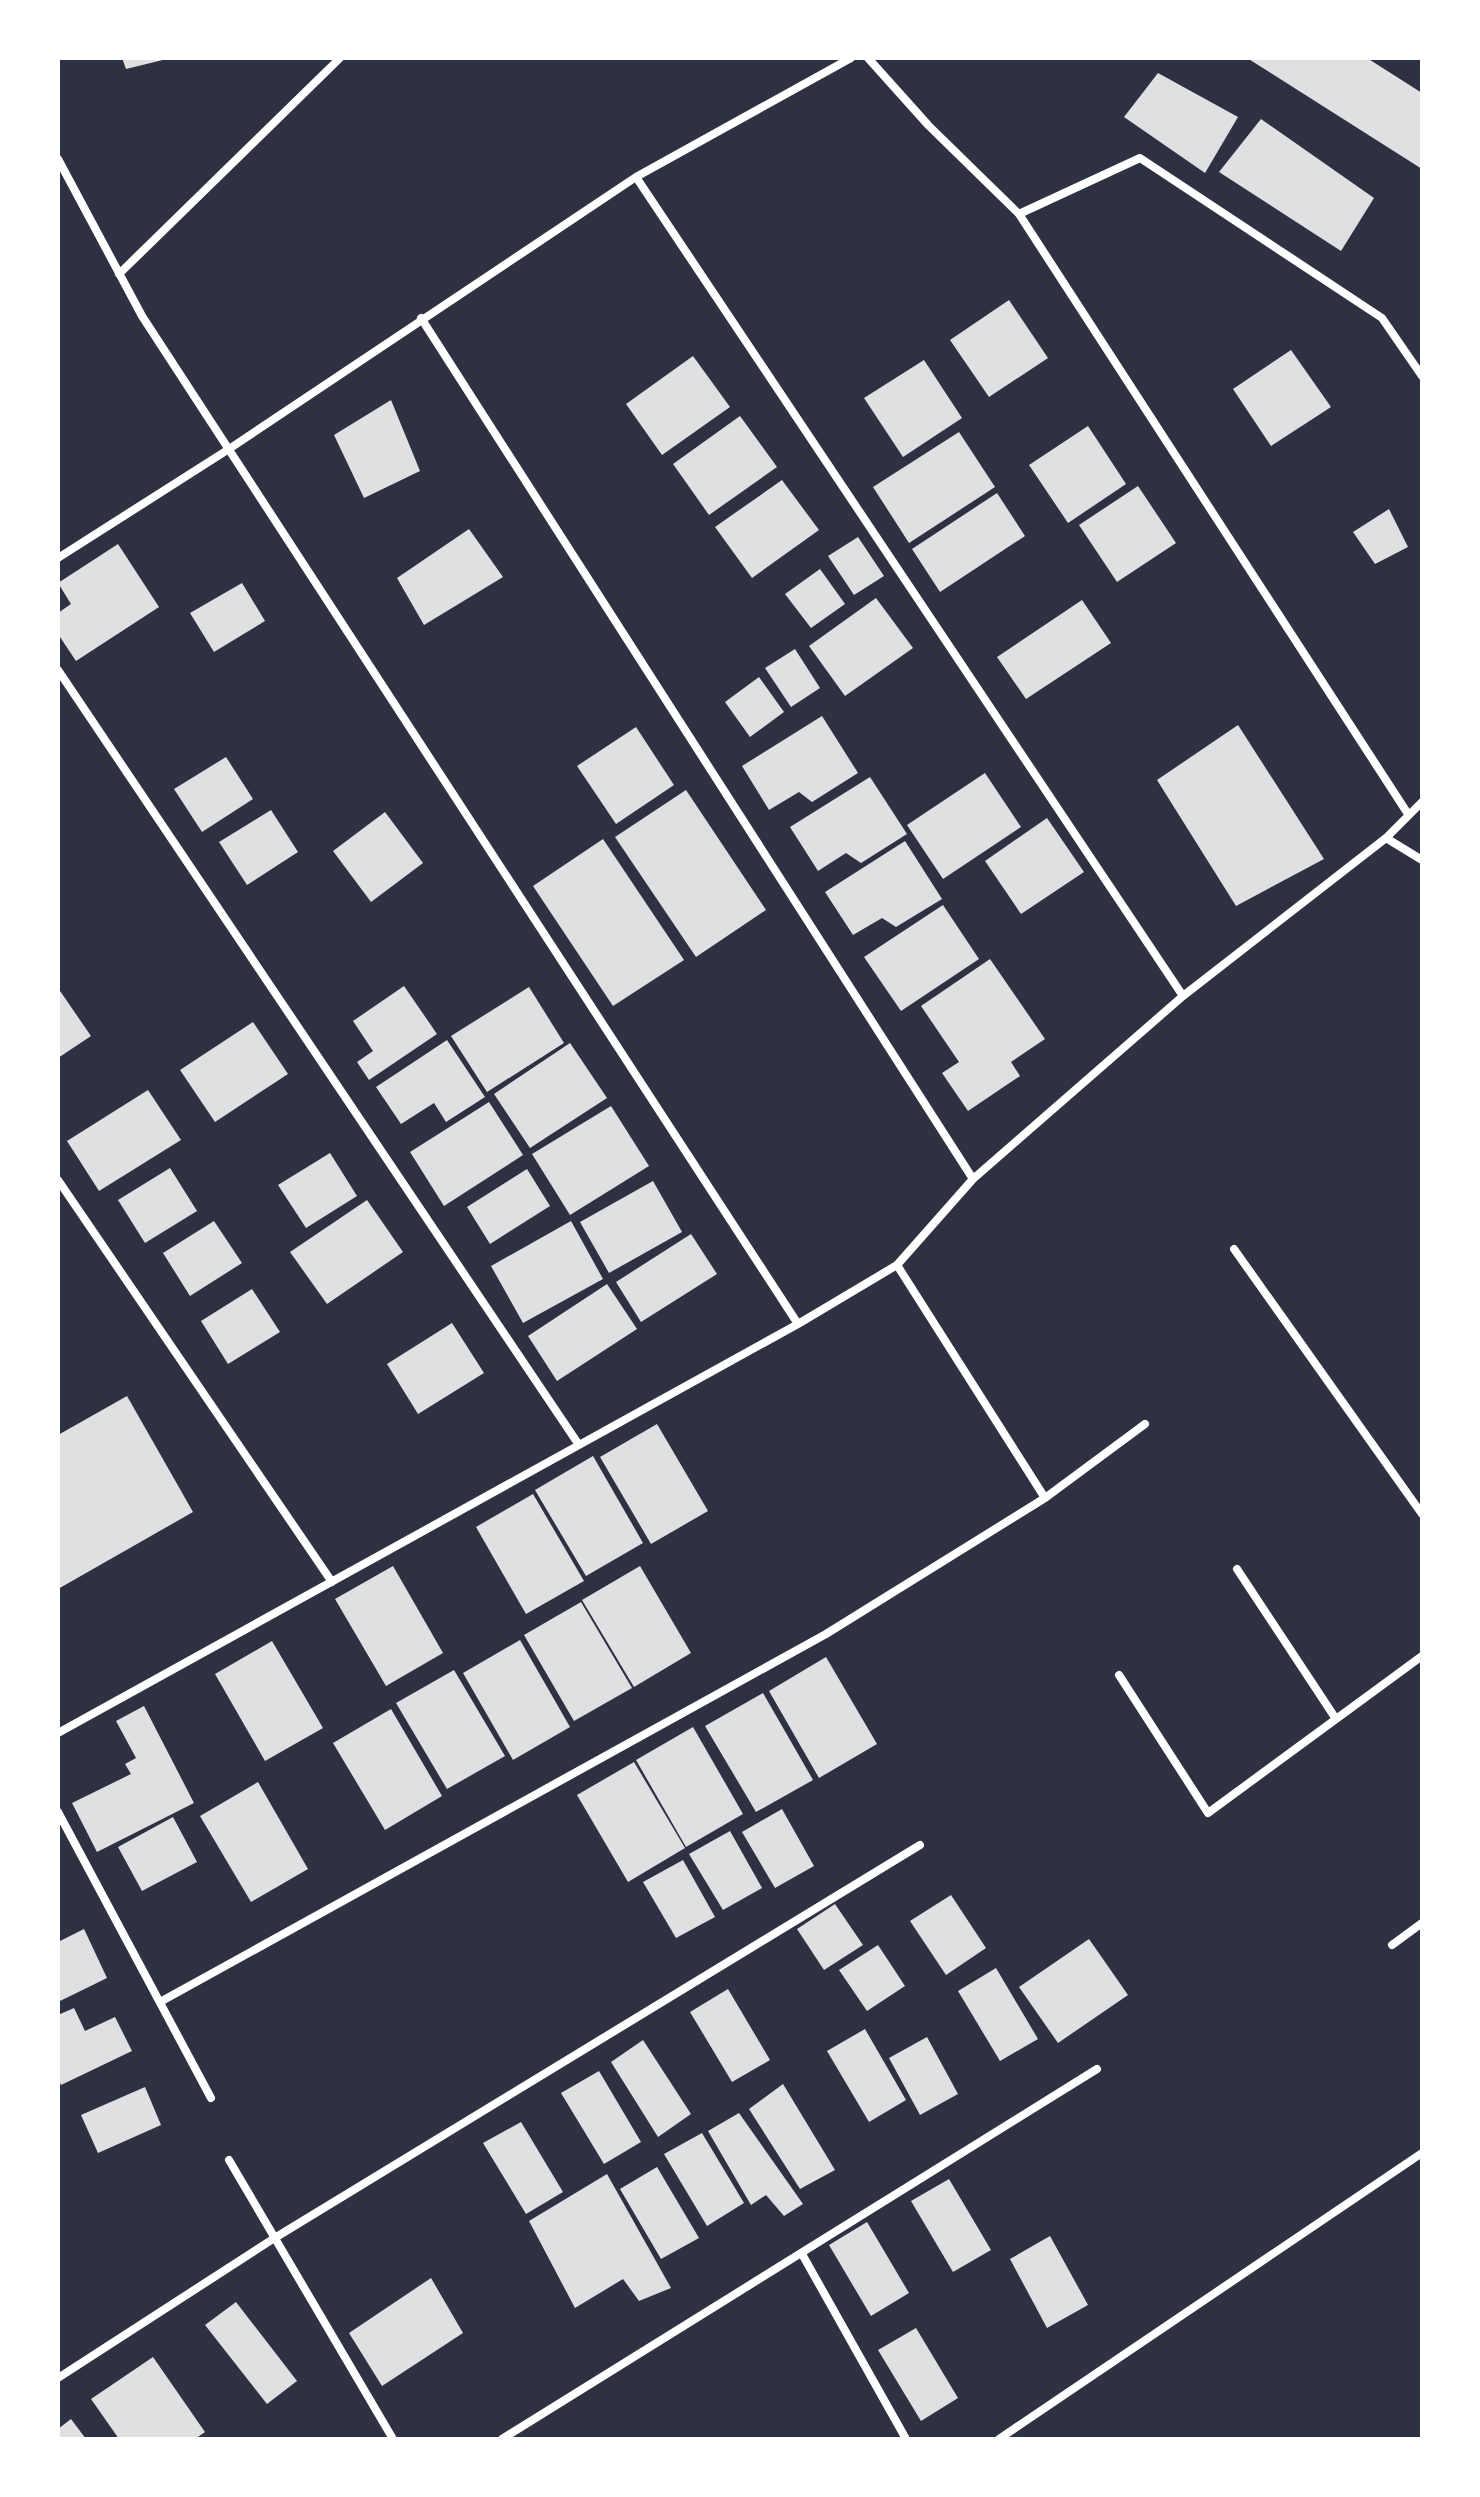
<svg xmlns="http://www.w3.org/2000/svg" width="1480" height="2497" viewBox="0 0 1480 2497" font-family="'Fira Sans',sans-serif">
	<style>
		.building { fill: #e0e0e3 }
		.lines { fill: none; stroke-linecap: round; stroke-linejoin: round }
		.minor { stroke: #fff; stroke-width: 8 }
	</style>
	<rect width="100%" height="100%" fill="#2d3142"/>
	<!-- building -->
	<path class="building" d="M122 58H167V59L126 69Z
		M1247 58H1367L1422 93V169Z
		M1158 73 1238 117 1205 173 1124 117Z
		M1261 119 1374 198 1341 251 1219 172Z
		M1009 300 1048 358 989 397 950 340Z
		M1291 350 1331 407 1271 446 1233 389Z
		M693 356 730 407 662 455 626 404Z
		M924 360 962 418 903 457 864 398Z
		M391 400 420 471 364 498 334 435Z
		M740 416 777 467 709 515 673 464Z
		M1088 426 1126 484 1068 523 1029 465Z
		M959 432 995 487 909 543 873 487Z
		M782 480 819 530 752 578 715 527Z
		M1138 486 1176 543 1117 582 1079 525Z
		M997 493 1025 536 940 592 912 549Z
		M1389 509 1408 547 1375 564 1353 532Z
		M469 529 503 577 424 625 397 578Z
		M858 537 884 576 854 595 828 556Z
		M118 544 159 607 76 661 58 634V613L71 604 58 583Z
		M820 569 845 604 811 628 785 594Z
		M242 583 265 621 214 652 190 613Z
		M876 598 913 648 845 696 809 646Z
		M1082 600 1111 643 1026 699 997 657Z
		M795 649 820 688 791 707 765 668Z
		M759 677 784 712 750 737 725 702Z
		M822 716 858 773 812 802 799 792 769 810 742 766Z
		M1238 725 1324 859 1236 906 1157 780Z
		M636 727 674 785 616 824 577 766Z
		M226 757 253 799 202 832 174 789Z
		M985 773 1021 827 943 879 907 825Z
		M870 777 907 834 861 863 846 853 818 871 790 827Z
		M686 790 766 910 696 957 615 837Z
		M271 810 298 852 247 885 219 842Z
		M385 812 423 863 371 902 333 851Z
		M1047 818 1084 872 1021 914 985 861Z
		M603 839 684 960 613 1006 533 886Z
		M905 841 942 899 896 927 882 918 853 935 825 892Z
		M943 905 979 959 901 1011 864 957Z
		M990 959 1045 1039 1011 1062 1020 1076 968 1111 942 1073 959 1062 921 1006Z
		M404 986 437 1034 369 1080 357 1062 373 1051 353 1021Z
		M529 987 564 1043 487 1092 451 1036Z
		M58 988 91 1036 58 1058Z
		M253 1022 288 1074 215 1122 180 1070Z
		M447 1040 485 1097 446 1122 434 1103 401 1124 376 1087Z
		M570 1043 607 1098 530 1148 494 1094Z
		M148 1090 181 1140 99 1191 67 1141Z
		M489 1102 523 1155 444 1206 410 1152Z
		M611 1106 649 1166 570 1215 532 1154Z
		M330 1153 357 1196 306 1228 278 1185Z
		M170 1168 197 1211 145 1243 118 1200Z
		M527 1169 550 1206 490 1244 467 1207Z
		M653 1181 682 1232 609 1273 580 1222Z
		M367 1200 403 1252 327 1304 290 1252Z
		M214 1221 242 1263 190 1296 163 1253Z
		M571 1221 603 1279 523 1323 491 1266Z
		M691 1234 717 1274 641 1322 616 1282Z
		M607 1284 637 1329 557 1381 528 1336Z
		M252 1289 280 1332 228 1364 201 1321Z
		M452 1323 484 1373 418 1414 387 1364Z
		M127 1396 193 1512 58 1589V1435Z
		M657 1424 708 1511 651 1544 600 1457Z
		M593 1456 643 1543 586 1576 535 1490Z
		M533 1494 584 1581 526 1614 476 1527Z
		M393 1566 443 1653 386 1686 335 1599Z
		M640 1566 691 1653 634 1687 582 1600Z
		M581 1602 632 1688 574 1721 524 1635Z
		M520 1640 570 1727 513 1760 463 1673Z
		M272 1641 323 1728 265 1761 215 1674Z
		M826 1657 877 1744 819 1778 769 1691Z
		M454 1670 505 1756 447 1789 396 1703Z
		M763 1693 813 1780 756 1812 705 1726Z
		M144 1706 194 1803 97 1852 72 1803 131 1774 125 1764 136 1758 116 1721Z
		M391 1709 442 1796 385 1830 333 1743Z
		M693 1727 743 1814 686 1847 636 1760Z
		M634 1762 685 1848 628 1882 577 1795Z
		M258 1782 308 1869 251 1902 200 1816Z
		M782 1809 814 1866 775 1888 742 1832Z
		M173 1817 197 1862 142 1891 118 1847Z
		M730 1831 762 1888 723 1910 689 1854Z
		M683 1860 715 1917 676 1938 643 1882Z
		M951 1895 986 1948 946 1975 910 1921Z
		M835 1904 863 1945 824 1970 797 1929Z
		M84 1929 107 1978 58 2002V1942Z
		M1089 1939 1128 1995 1058 2043 1019 1987Z
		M878 1945 905 1986 867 2011 839 1970Z
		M996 1968 1038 2039 1000 2061 958 1991Z
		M728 1989 770 2060 732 2082 690 2012Z
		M74 2008 85 2031 115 2017 132 2051 61 2085 58 2078V2015Z
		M865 2029 906 2100 869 2122 827 2051Z
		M927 2037 958 2094 920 2115 889 2058Z
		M643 2040 691 2114 658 2137 611 2062Z
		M599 2071 641 2142 604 2164 561 2093Z
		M783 2084 835 2170 800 2189 749 2109Z
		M145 2087 161 2125 98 2153 81 2115Z
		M739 2113 803 2204 784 2216 766 2195 751 2205 708 2131Z
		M521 2122 563 2192 526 2214 483 2143Z
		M702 2133 744 2203 707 2226 664 2154Z
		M657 2167 699 2238 661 2259 620 2189Z
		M607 2174 671 2288 639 2301 623 2279 575 2308 529 2221Z
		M949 2179 991 2250 953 2272 911 2201Z
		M867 2222 909 2293 871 2316 829 2245Z
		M1050 2236 1088 2305 1047 2328 1010 2259Z
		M431 2278 463 2333 382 2386 349 2333Z
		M236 2302 297 2381 267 2404 205 2325Z
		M916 2328 958 2398 921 2421 878 2350Z
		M153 2357 205 2432 195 2439H119L91 2399Z
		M71 2419 86 2439H58V2429Z"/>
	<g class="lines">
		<!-- minor -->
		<path class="minor" d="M868 58 929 126 1019 214 1408 814
			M58 159 142 316 798 1324
			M636 177 1183 996
			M1019 214 1140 158 1382 318 1422 376
			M119 274 340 58
			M421 318 973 1179
			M58 558 229 449 636 177 851 58
			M58 670 579 1445
			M1386 838 1422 860
			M58 1180 332 1582
			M1234 1249 1422 1514
			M897 1265 1045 1498
			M1237 1569 1336 1719
			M1119 1675 1208 1813 1422 1656
			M58 1733 798 1324 897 1265 973 1179 1183 996 1386 838 1422 802
			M58 1812 211 2098
			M1392 1945 1422 1923
			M160 2002 826 1634 1045 1498 1145 1424
			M229 2160 393 2439
			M802 2254 906 2439
			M58 2378 273 2239 920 1845
			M502 2439 1097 2069
			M999 2439 1422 2153"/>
	</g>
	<!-- border -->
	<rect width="1480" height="2497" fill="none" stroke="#ffffff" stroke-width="120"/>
</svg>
